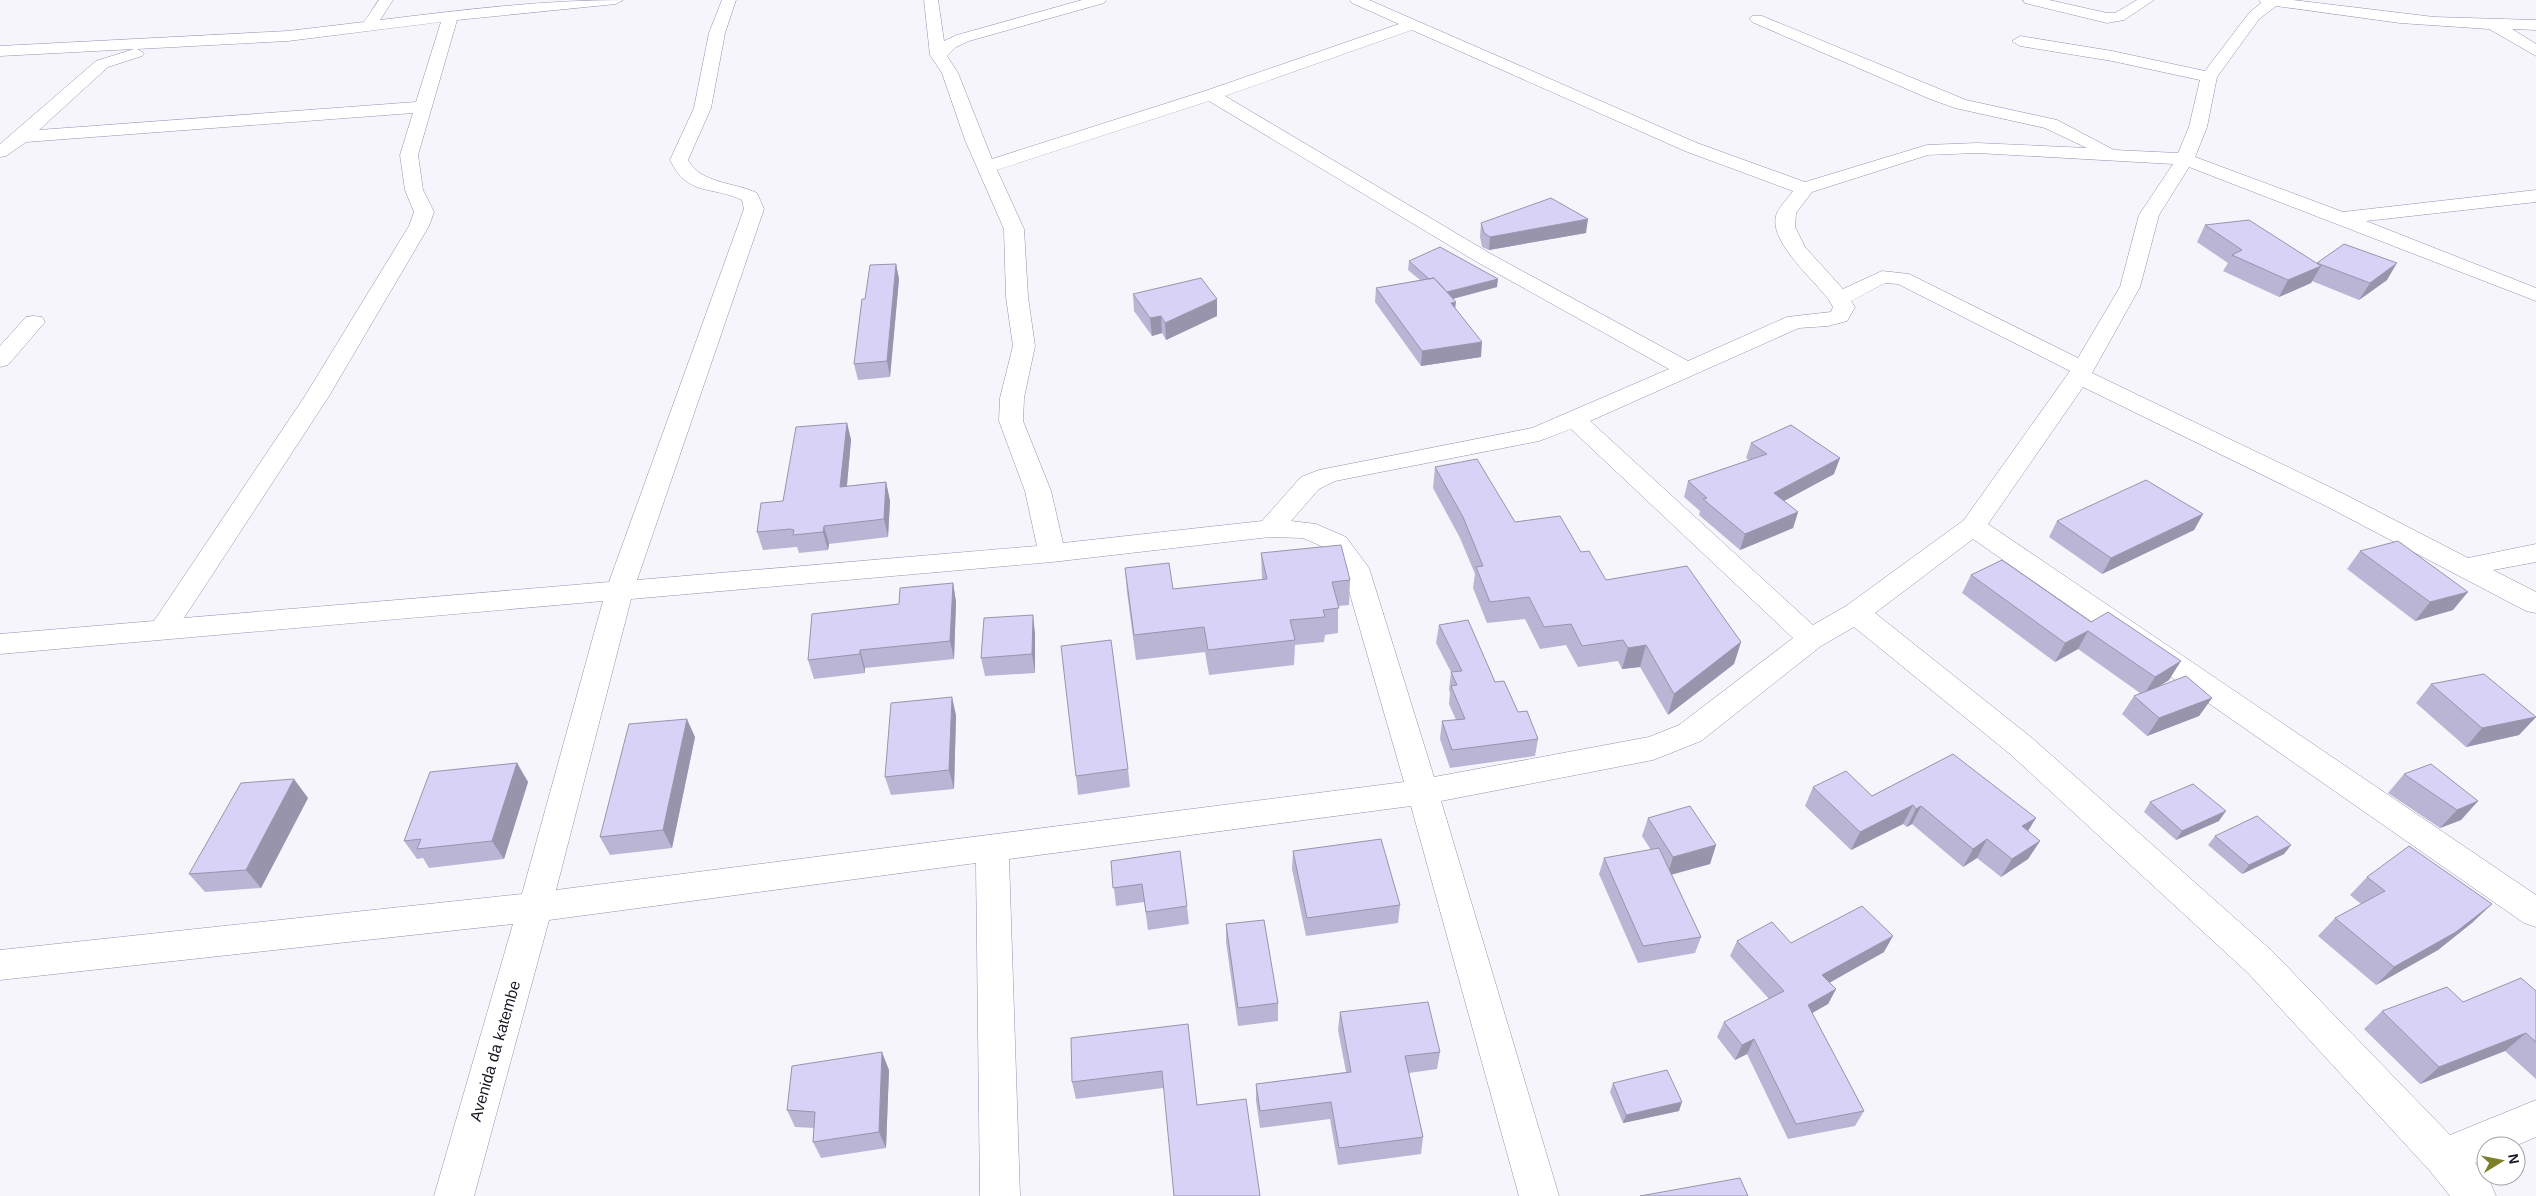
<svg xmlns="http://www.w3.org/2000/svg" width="2536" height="1196" viewBox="0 0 2536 1196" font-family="Helvetica,sans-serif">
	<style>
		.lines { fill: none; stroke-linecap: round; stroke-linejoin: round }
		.minor-casing { stroke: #9691b2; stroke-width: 1 }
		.minor { fill: #fff; fill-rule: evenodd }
		.wall { fill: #bab5d4 }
		.shaded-wall { fill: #9794ac }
		.building { fill: #d8d3f6; stroke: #9794ac }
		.labels { text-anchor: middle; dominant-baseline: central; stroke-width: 4; stroke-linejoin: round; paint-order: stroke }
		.near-street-label { font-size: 16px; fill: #171521; stroke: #fff }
	</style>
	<rect width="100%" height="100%" fill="#f6f5fc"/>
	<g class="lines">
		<!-- minor casing -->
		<g class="minor-casing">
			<path id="minor" d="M379 0H393L380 20C462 10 541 0 623 0L616 4 457 20 418 155 423 190 434 212 429 226 329 396 184 618 609 582 744 209 742 200C710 185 688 197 670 160L694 108 709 33 722 0H736L725 33 711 108 688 160C701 184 734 182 757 193L764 209 637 580 1037 546 1025 491 999 421 1000 398 1013 346 1006 297 1004 229 965 140 942 73 930 55 924 0H938L944 41 957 35 1082 0H1106L1104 3 969 41 956 47 947 56 958 73 992 159 1205 91 1399 24 1352 3 1350 0H1369L1697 143 1805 182 1927 145 1977 143 2087 148 2045 128 1955 108 1930 99 1752 22 1749 19 1752 16H1762L1966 100 2057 120 2114 150 2178 153 2189 127 2200 80 2112 61 2020 46 2012 41 2020 36 2112 51 2205 71 2249 13 2261 3 2259 0H2293L2434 17 2536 20V30L2512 29 2536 44V56L2489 29 2400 23 2276 6 2259 19 2217 77 2207 127 2195 157 2343 212 2536 190V202L2366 221 2536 288V301L2189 167 2159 215 2140 287 2092 373 2342 493 2468 558 2536 544V562L2493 570 2536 592V613L2526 611 2324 505 2083 387 1988 524 2536 895V927L2524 923 1973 539 1875 613 2032 738 2272 951 2450 1135 2536 1100V1137L2515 1146H2486V1158L2475 1163 2490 1182 2496 1196H2450L2430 1171 2248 973 2010 754 1854 627 1821 646 1701 741 1653 760 1441 801 1559 1196H1519L1411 806 1009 859 1020 1196H980L976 863 549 920 474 1196H434L513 924 0 980V950L522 894 603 601 0 654V634L154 621 305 396 409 226 414 212 405 190 400 155 413 113 26 142 6 156 0 157V144L96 61 134 49 0 56V46L288 31 364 22ZM441 22 416 102 39 130 108 67 142 56 144 53 137 49 288 41ZM1412 30 1685 151 1793 191C1788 199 1778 207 1776 216 1769 242 1815 281 1829 300L1833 307 1831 312 1787 317 1688 361 1491 254 1225 96ZM1209 101 1477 262 1669 369 1532 428 1319 470 1301 477 1262 521 1063 543 1051 491 1023 421 1024 398 1035 346 1028 297 1024 229 997 170ZM1977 153 2173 164 2139 215 2120 287 2078 358 1909 274 1882 271 1843 289 1805 247 1795 227 1796 213 1812 192 1928 155ZM1885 283 1898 284 2070 371 1964 520 1846 606 1813 625 1590 421 1799 328 1828 326 1847 321 1855 307 1851 301ZM1571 429 1793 638 1679 725 1649 737 1434 777 1369 568 1346 537 1316 524 1291 521 1319 489 1335 481 1539 441ZM1270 537 1303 538 1328 549 1343 570 1404 782 556 890 631 599 1052 562Z
				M2023 0H2049L2107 13H2115L2137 0H2154L2124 20 2107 23 2025 3Z
				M34 316 42 317 45 322 8 365 0 367V346L26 317Z"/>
		</g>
		<!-- minor -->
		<use href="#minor" class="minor"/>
	</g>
	<!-- wall -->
	<path class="wall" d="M1481 223 1586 233 1489 250 1482 247 1480 237Z
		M2205 225 2317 263 2344 244 2387 280 2359 300 2312 281 2311 283 2279 297 2223 271 2228 263 2197 242Z
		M1409 261 1497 287 1453 299 1455 308 1481 357 1421 366 1375 302 1376 288 1420 280 1408 270Z
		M896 264 899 279 890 377 858 380 854 364 865 299Z
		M1133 294 1217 316 1166 340 1162 333 1152 336 1134 311Z
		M847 423 851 440 847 486 886 482 890 501 888 537 829 544 828 550 799 553 797 547H796L763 550 757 532 783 501Z
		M1751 443 1834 474 1784 501 1798 512 1793 528 1740 550 1699 515 1700 511 1684 497 1688 481 1749 460 1746 458Z
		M1435 467 1515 522 1581 552 1606 580 1741 642 1734 664 1668 715 1640 667 1622 669 1618 661 1578 667 1566 645 1540 649 1525 619 1487 623 1473 588 1475 574 1460 538 1433 488Z
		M2203 514 2194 530 2102 574 2049 537 2057 521Z
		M2360 551 2453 610 2415 621 2347 569Z
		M1261 553 1350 580 1349 605 1338 606V633L1325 635 1324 642 1295 645 1294 665 1209 675 1205 652 1136 660 1127 592 1125 568 1173 589 1262 580Z
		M2002 560 2169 680 2158 687 2212 698 2199 716 2147 736 2122 714 2134 696 2140 693 2078 649 2055 662 1962 593 1971 575Z
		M953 583 956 602 954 659 865 668V673L814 679 808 660 899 604Z
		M1439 625 1495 682 1538 739 1535 756 1450 768 1440 739 1442 721 1456 720 1449 704 1450 693 1449 690 1451 672 1436 643Z
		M1035 633V673L985 676 981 658Z
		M2431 684 2536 717 2519 735 2466 747 2416 703Z
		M956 715 954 789 891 795 885 777Z
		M695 737 672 848 610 855 600 837Z
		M1953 754 2027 831 2040 841 2028 859 2001 877 1977 858 1963 867 1912 824 1907 827 1903 824 1851 850 1805 806 1813 787 1872 796Z
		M517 763 528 782 504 859 429 868 423 858 417 859 404 841Z
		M1128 769 1130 787 1078 795 1076 776Z
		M2404 774 2478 801 2461 820 2440 828 2388 793Z
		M308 798 261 888 205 892 189 874Z
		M2150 802 2219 821 2176 840 2144 812Z
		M1648 818 1716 845 1710 864 1671 874 1701 937 1695 953 1638 963 1599 874 1604 858 1651 850 1642 836Z
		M2215 836 2291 845 2284 854 2242 874 2208 845Z
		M1293 851 1400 905 1398 923 1306 936 1292 869Z
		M1111 861 1187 906 1189 924 1148 930 1144 902 1116 906Z
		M2367 877 2473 922 2438 950 2376 985 2318 936 2335 918 2361 904 2350 895Z
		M1226 924 1278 1003V1021L1238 1026 1226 942Z
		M1737 941 1791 943 1884 952 1829 982 1836 989 1828 1004 1812 1013 1864 1111 1855 1126 1788 1139 1747 1054 1735 1060 1717 1037 1724 1022 1769 999 1730 956Z
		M2536 991V1079L2505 1051 2420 1084 2364 1029 2382 1011 2463 1002Z
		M1340 1012 1440 1052 1437 1069 1409 1073 1423 1137 1421 1154 1338 1165 1330 1119 1260 1128 1256 1101V1084L1346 1072 1338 1030Z
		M1188 1024 1197 1105 1163 1088 1076 1099 1072 1082Z
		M889 1070 886 1148 821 1158 813 1142 814 1128 795 1127 787 1110Z
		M1613 1083 1679 1111 1623 1123 1610 1092Z"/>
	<!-- shaded-wall -->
	<path class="shaded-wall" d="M1588 219 1586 233 1489 250 1490 237Z
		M2397 263 2387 280 2359 300 2370 283Z
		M896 264 899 279 890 377 887 361Z
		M2321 266 2311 283 2279 297 2288 280Z
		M1498 279 1497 287 1444 301 1445 292Z
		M1217 299V316L1166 340 1165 323Z
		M1456 302 1454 317 1451 303Z
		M1161 316 1162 333 1152 336 1150 318Z
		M1482 342 1481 357 1421 366 1422 351Z
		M847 423 851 440 845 505 840 487Z
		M1840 458 1834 474 1769 509 1774 493Z
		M886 482 890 501 888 537 884 519Z
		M1798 512 1793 528 1740 550 1745 534Z
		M2203 514 2194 530 2102 574 2111 558Z
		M824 526 829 544 828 550 823 532Z
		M953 583 956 602 954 659 950 641Z
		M2468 592 2453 610 2415 621 2430 602Z
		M1033 615 1035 633V673L1032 654Z
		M2088 631 2078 649 2055 662 2065 643Z
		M1741 642 1734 664 1668 715 1674 694Z
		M1646 645 1640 667 1622 669 1628 648Z
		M860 650 865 668V673L860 654Z
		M2181 661 2169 680 2143 696 2155 677Z
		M952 697 956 715 954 789 949 770Z
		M2212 698 2199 716 2147 736 2159 718Z
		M2536 717 2519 735 2466 747 2482 728Z
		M687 719 695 737 672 848 663 830Z
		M517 763 528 782 504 859 492 841Z
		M294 779 308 798 261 888 246 870Z
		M2478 801 2461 820 2440 828 2457 810Z
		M1913 805 1903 824 1851 850 1860 832Z
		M1921 806 1912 824 1907 827 1916 809Z
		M2226 811 2219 821 2176 840 2182 831Z
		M2036 818 2025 836 2022 826Z
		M1987 839 1977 858 1963 867 1973 849Z
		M2040 841 2028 859 2001 877 2012 859Z
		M1716 845 1710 864 1667 876 1673 857Z
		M2291 845 2284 854 2242 874 2249 865Z
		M2492 904 2473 922 2438 950 2376 985 2394 967Z
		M1893 936 1884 952 1815 991 1822 975Z
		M1836 989 1828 1004 1800 1020 1808 1005Z
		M2526 1033 2505 1051 2420 1084 2439 1067Z
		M1754 1039 1747 1054 1735 1060 1742 1045Z
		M882 1052 889 1070 886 1148 879 1132Z
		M1682 1102 1679 1111 1623 1123 1626 1115Z"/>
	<!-- building -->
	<path class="building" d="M1551 198 1588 219 1490 237 1484 233 1481 223Z
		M2249 220 2321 266 2288 280 2232 255 2242 250 2205 225Z
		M2344 244 2397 263 2370 283 2317 263Z
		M1440 247 1498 279 1447 292 1434 278 1429 279 1409 261Z
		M896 264 887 361 854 364 862 299H865L870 265Z
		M1201 278 1217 299 1165 323 1161 316 1150 318 1133 294Z
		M1434 278 1456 302 1451 303 1482 342 1422 351 1376 288Z
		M847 423 840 487 886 482 884 519 824 526 823 532 793 535 794 530 790 529 757 532 761 503 783 501 796 427Z
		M1791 425 1840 458 1774 493 1798 512 1745 534 1703 499 1707 498 1688 481 1767 454 1751 443Z
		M1477 459 1515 522 1560 516 1581 552 1589 551 1606 580 1687 566 1741 642 1674 694 1646 645 1628 648 1623 640 1582 646 1571 624 1544 627 1529 597 1490 602 1476 567 1483 566 1463 517 1435 467Z
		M2146 480 2203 514 2111 558 2057 521Z
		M2398 541 2468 592 2430 602 2360 551Z
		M1341 545 1350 580 1332 582 1339 608 1323 610 1325 617 1290 620 1295 640 1208 650 1204 627 1134 635 1125 568 1169 563 1173 589 1267 579 1261 553Z
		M2002 560 2091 622 2108 612 2181 661 2155 677 2088 631 2065 643 1971 575Z
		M953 583 950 641 860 650V654L808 660 812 614 899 604 900 588Z
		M1033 615 1032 654 981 658 984 618Z
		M1468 620 1495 682 1504 681 1518 712 1527 711 1538 739 1452 750 1442 721 1465 719 1451 686 1457 685 1451 672 1462 671 1439 625Z
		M1111 640 1128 769 1076 776 1061 646Z
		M2484 674 2536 717 2482 728 2431 684Z
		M2186 676 2212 698 2159 718 2134 696Z
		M952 697 949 770 885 777 891 703Z
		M687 719 663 830 600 837 629 724Z
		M1953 754 2036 818 2022 826 2040 841 2012 859 1987 839 1973 849 1921 806 1916 809 1913 805 1860 832 1813 787 1846 771 1872 796Z
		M517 763 492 841 417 849 421 839 404 841 430 772Z
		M2431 764 2478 801 2457 810 2404 774Z
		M294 779 246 870 189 874 241 783Z
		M2193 784 2226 811 2182 831 2150 802Z
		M1690 806 1716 845 1673 857 1648 818Z
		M2257 816 2291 845 2249 865 2215 836Z
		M1381 839 1400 905 1307 918 1293 851Z
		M2409 846 2492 904 2456 932 2394 967 2335 918 2385 891 2367 877Z
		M1659 848 1701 937 1643 946 1604 858Z
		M1180 851 1187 906 1146 912 1142 884 1113 888 1111 861Z
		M1862 906 1893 936 1822 975 1836 989 1808 1005 1864 1111 1796 1124 1754 1039 1742 1045 1724 1022 1784 991 1737 941 1772 922 1791 943Z
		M1264 920 1278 1003 1238 1008 1226 924Z
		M2521 978 2536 991V1042L2526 1033 2439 1067 2382 1011 2447 987 2463 1002Z
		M1428 1002 1440 1052 1405 1056 1423 1137 1339 1148 1331 1102 1260 1111 1256 1084 1351 1072 1340 1012Z
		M1188 1024 1197 1105 1246 1099 1260 1196H1174L1162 1071 1072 1082 1071 1038Z
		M882 1052 879 1132 813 1142 815 1112 787 1110 792 1066Z
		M1667 1070 1682 1102 1626 1115 1613 1083Z
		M1740 1178 1748 1196H1640Z"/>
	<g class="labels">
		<!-- near-street labels -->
		<g class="near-street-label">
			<text transform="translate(495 1051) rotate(-74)">Avenida da katembe</text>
		</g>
	</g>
	<!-- north arrow -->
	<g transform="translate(2501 1161) rotate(80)"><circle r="24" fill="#ffffff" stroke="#a2a1a6"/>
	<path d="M0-4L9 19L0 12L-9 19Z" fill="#7c802a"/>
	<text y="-8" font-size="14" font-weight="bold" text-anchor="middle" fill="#171521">N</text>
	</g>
</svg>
